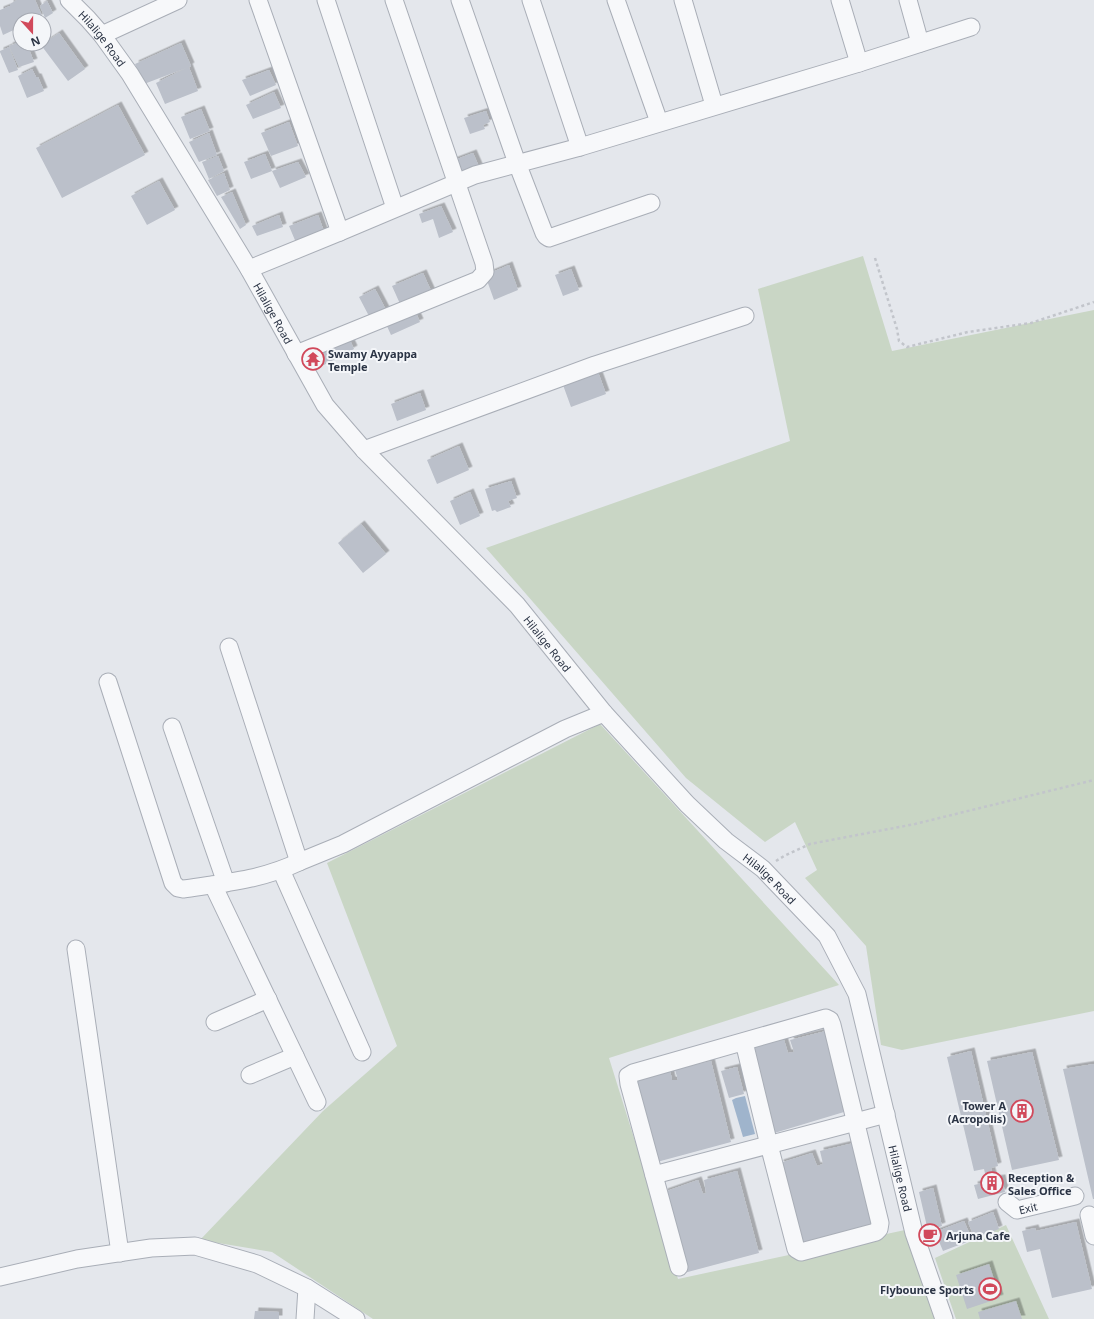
<svg xmlns="http://www.w3.org/2000/svg" width="1094" height="1319" viewBox="0 0 1094 1319" font-family="'Noto Sans',sans-serif">
	<style>
		.green { fill: #c9d6c5 }
		.water { fill: #9fb4cc }
		.building { fill: #bbc0ca; filter: url(#shadow) }
		.lines { fill: none; stroke-linecap: round; stroke-linejoin: round }
		.minor-casing { stroke: #a9aeb7; stroke-width: 19 }
		.path { stroke: #c2c5cb; stroke-width: 2.5; stroke-dasharray: 3 3; stroke-linecap: butt }
		.minor { stroke: #f7f8fa; stroke-width: 17 }
		.labels { text-anchor: middle; dominant-baseline: central; stroke-width: 4; stroke-linejoin: round; paint-order: stroke }
		.street-label { font-size: 11px; fill: #2b3445; stroke: #f4f6f9 }
		.poi-label { font-size: 11px; font-weight: bold; fill: #2b3445; stroke: #f4f6f9; text-anchor: start }
	</style>
	<defs>
		<filter id="shadow"><feDropShadow dx="3.5" dy="-3.5" stdDeviation="0" flood-color="#0004"/></filter>
	</defs>
	<rect width="100%" height="100%" fill="#e4e7ec"/>
	<!-- green -->
	<path class="green" d="M863 256 892 351 1094 310V1011L902 1050 881 1045 866 946 805 878 817 870 795 822 765 842 686 778 486 548 790 441 758 289Z
		M600 724 839 985 609 1058 678 1279 905 1230 936 1319H373L272 1252 200 1240 323 1111 397 1046 327 863Z
		M1006 1225 1049 1319H956L935 1258Z"/>
	<!-- water -->
	<path class="water" d="M745 1096 755 1134 743 1137 732 1100 736 1098Z"/>
	<!-- building -->
	<path class="building" d="M17 0H35L42 16 34 20H20V27L3 35 0 26V10L10 6V4Z
		M47 1 53 13 45 18 40 6Z
		M59 33 85 69 68 81 41 45Z
		M20 42V44H27L34 62 19 67 9 46Z
		M181 43 191 66 189 67 198 91 165 104 156 83 186 68 144 84 135 64Z
		M9 47 18 70 9 73 0 52V51Z
		M32 69 36 77H38L44 91 27 98 18 76Z
		M269 70 276 85 250 96 242 80Z
		M274 92 281 108 253 119 246 105Z
		M118 105 145 155 62 198 36 148Z
		M201 109 210 131 190 139 181 117Z
		M486 111 490 122 483 125 485 129 470 134 464 118Z
		M289 122 298 146 271 156 261 133Z
		M209 133 217 155 199 162 189 142Z
		M473 153 480 169 458 177 452 161Z
		M265 154 272 171 251 179 244 162Z
		M218 156 224 171 209 179 202 162Z
		M298 162 306 177 280 188 272 171Z
		M224 173 230 190 217 196 208 180Z
		M159 181 175 210 147 225 131 196Z
		M232 192 246 225 240 229 221 197Z
		M441 206 453 232 439 238 433 219 422 223 419 214Z
		M279 215 283 227 257 236 252 226Z
		M318 215 325 234 297 245 289 226Z
		M509 265 518 290 494 300 485 275Z
		M571 269 579 290 563 296 555 275Z
		M423 273 432 293 401 306 392 286Z
		M375 289 386 310 370 318 359 297Z
		M415 311 420 322 391 335 386 324Z
		M348 336 354 349 320 367 315 354Z
		M598 372 606 394 571 407 563 385Z
		M420 393 426 410 397 421 391 404Z
		M459 446 469 470 437 484 427 460Z
		M511 481 517 498 508 501 511 507 497 512 495 510 492 511 485 489Z
		M470 492 480 516 460 525 450 501Z
		M361 524 386 554 363 573 338 543Z
		M826 1031 833 1067 844 1112 771 1134 748 1048 784 1040 788 1053 794 1052 790 1040Z
		M971 1051 998 1166 991 1168 994 1179 1002 1178 1005 1192 978 1199 974 1185 987 1182 984 1169 974 1171 947 1057Z
		M1032 1052 1059 1160 1012 1170 987 1061Z
		M711 1061 731 1142 657 1162 634 1080 670 1070 672 1080H678L675 1070Z
		M1094 1064V1199H1093L1063 1069Z
		M737 1067 744 1094 729 1098 721 1071Z
		M854 1143 875 1225 802 1247 780 1163 812 1153 817 1166 823 1164 820 1151Z
		M737 1171 759 1253 684 1273 664 1192 698 1180 703 1194 706 1193 704 1180Z
		M933 1188 942 1226 928 1231 919 1192Z
		M993 1212 999 1229 975 1239 968 1222Z
		M964 1221 972 1240 943 1251 935 1232Z
		M1076 1222 1092 1289 1052 1298 1040 1249 1027 1252 1022 1231 1035 1228 1036 1231Z
		M989 1264 1000 1298 967 1309 956 1275Z
		M1016 1301 1022 1319H980L978 1312Z
		M255 1311 279 1312V1319H254Z"/>
	<g class="lines">
		<!-- minor casing -->
		<g class="minor-casing">
			<g id="minor">
				<path id="s1" d="M69 0 88 19 102 35 130 74 249 269 325 405 364 450 517 605 604 713 687 804 726 841 763 869 827 936 857 994 914 1233 944 1319"/>
				<path d="M258 0 340 232"/>
				<path d="M326 0 395 208"/>
				<path d="M460 0 517 163 544 233 546 236 549 238 651 203"/>
				<path d="M531 0 580 147"/>
				<path d="M616 0 659 122"/>
				<path d="M683 0 714 105"/>
				<path d="M840 0 859 63"/>
				<path d="M908 0 920 43"/>
				<path d="M102 35 178 0"/>
				<path d="M249 269 340 232 475 175 580 147 859 63 971 27"/>
				<path d="M296 354 478 280 485 272 484 263 394 0"/>
				<path d="M364 450 595 365 745 316"/>
				<path d="M229 647 299 862 343 844 565 729 604 713"/>
				<path d="M108 682 173 883 178 888 183 889C224 883 261 880 299 862"/>
				<path d="M172 727 226 883"/>
				<path d="M281 870 362 1052"/>
				<path d="M213 885 317 1102"/>
				<path d="M76 949 120 1253"/>
				<path d="M215 1022 268 999"/>
				<path d="M250 1075 295 1056"/>
				<path d="M654 1175 886 1114"/>
				<path id="s2" d="M1007 1202 1017 1210 1075 1196"/>
				<path d="M1089 1215 1094 1236"/>
				<path d="M679 1267 629 1084 628 1076 633 1073 826 1018 830 1020 832 1025 880 1223 879 1229 876 1232 801 1252 796 1249 769 1145 744 1042"/>
				<path d="M0 1277 77 1259 151 1248 195 1246 257 1264 307 1288 356 1319"/>
				<path d="M305 1319 307 1288"/>
			</g>
		</g>
		<!-- path -->
		<path class="path" d="M875 258 897 329 899 341 907 347 968 332 1031 323 1094 302
			M776 861 784 856 810 844 915 824 1094 780"/>
		<!-- minor -->
		<use href="#minor" class="minor"/>
	</g>
	<!-- icons -->
	<defs>
		<g id="temple-ring" transform="scale(1.15)"><circle r="9.5" fill="#f4f6f9" stroke="#d1495b" stroke-width="1.5"/><path d="M0-6L5-2H3V0L6.5 2.5H4V6H1.5V3h-3V6H-4V2.5H-6.5L-3 0V-2H-5Z" fill="#d1495b"/></g>
		<g id="building-ring" transform="scale(1.15)"><circle r="9.5" fill="#f4f6f9" stroke="#d1495b" stroke-width="1.5"/><path d="M-4-6H4V6H1V3H-1V6H-4ZM-2.5-4.3h1.7v1.8h-1.7ZM.8-4.3h1.7v1.8H.8ZM-2.5-1h1.7V.8h-1.7ZM.8-1h1.7V.8H.8Z" fill="#d1495b"/></g>
		<g id="cafe-ring" transform="scale(1.15)"><circle r="9.5" fill="#f4f6f9" stroke="#d1495b" stroke-width="1.5"/><path d="M-5.5-4.5H6V0H3Q3 3.5 0 3.5H-2.5Q-5.5 3.5-5.5 0ZM3-3.2v2h1.7v-2ZM-6 4.5H4V6H-6Z" fill="#d1495b"/></g>
		<g id="stadium-ring" transform="scale(1.15)"><circle r="9.5" fill="#f4f6f9" stroke="#d1495b" stroke-width="1.5"/><path d="M0-5a6.5 5 0 1 0 0 10a6.5 5 0 1 0 0-10ZM-3.5-1.8h7v3.6h-7Z" fill="#d1495b"/></g>
	</defs>
	<g fill-rule="evenodd">
		<use href="#temple-ring" x="313" y="359"/>
		<use href="#building-ring" x="1022" y="1111"/>
		<use href="#building-ring" x="992" y="1183"/>
		<use href="#cafe-ring" x="930" y="1235"/>
		<use href="#stadium-ring" x="990" y="1289"/>
	</g>
	<g class="labels">
		<!-- street labels -->
		<g class="street-label">
			<text stroke="none"><textPath href="#s1" startOffset="51">Hilalige Road</textPath></text>
			<text stroke="none"><textPath href="#s1" startOffset="375">Hilalige Road</textPath></text>
			<text stroke="none"><textPath href="#s1" startOffset="807">Hilalige Road</textPath></text>
			<text stroke="none"><textPath href="#s1" startOffset="1131">Hilalige Road</textPath></text>
			<text stroke="none"><textPath href="#s1" startOffset="1467">Hilalige Road</textPath></text>
			<text stroke="none"><textPath href="#s2" startOffset="24">Exit</textPath></text>
		</g>
		<!-- poi labels -->
		<g class="poi-label">
			<text x="328" y="353">Swamy Ayyappa<tspan x="328" dy="13">Temple</tspan></text>
			<text x="1006" y="1105" text-anchor="end">Tower A<tspan x="1006" dy="13">(Acropolis)</tspan></text>
			<text x="1008" y="1177">Reception &amp;<tspan x="1008" dy="13">Sales Office</tspan></text>
			<text x="946" y="1235">Arjuna Cafe</text>
			<text x="974" y="1289" text-anchor="end">Flybounce Sports</text>
		</g>
	</g>
	<!-- north arrow -->
	<g transform="translate(32 32) rotate(159)"><circle r="19" fill="#f4f6f9" stroke="#a4a8b1"/>
	<path d="M0-3L7 15L0 10L-7 15Z" fill="#d1495b"/>
	<text y="-6" font-size="11" font-weight="bold" text-anchor="middle" fill="#2b3445">N</text>
	</g>
</svg>
